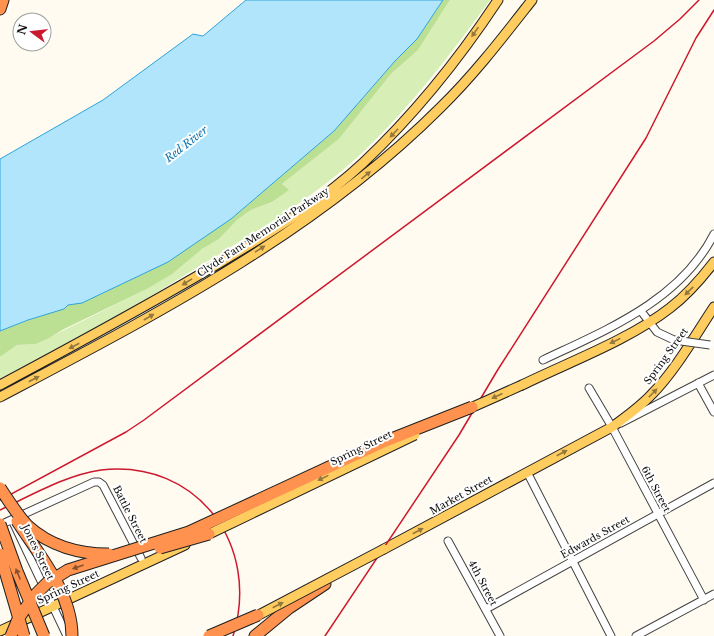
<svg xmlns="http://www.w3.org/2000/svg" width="714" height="636" viewBox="0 0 714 636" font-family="'Libre Baskerville',serif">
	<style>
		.green { fill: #d7eeb6 }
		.forest { fill: #bce093 }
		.water { fill: #b0e5fc; stroke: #2fa3da }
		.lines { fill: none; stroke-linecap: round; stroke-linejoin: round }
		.minor-casing { stroke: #424242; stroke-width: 9 }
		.major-casing { stroke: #202020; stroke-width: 11 }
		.highway-casing { stroke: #202020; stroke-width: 13 }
		.minor { stroke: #fff; stroke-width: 7 }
		.major { stroke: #ffcc60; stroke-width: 9 }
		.highway { stroke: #ff924e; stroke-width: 11 }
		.rail { stroke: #cd192f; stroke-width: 1.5 }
		.minor-bridge-casing { stroke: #424242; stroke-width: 9; stroke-linecap: butt }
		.major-bridge-casing { stroke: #202020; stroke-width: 11; stroke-linecap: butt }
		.highway-bridge-casing { stroke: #202020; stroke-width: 13; stroke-linecap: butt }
		.minor-bridge { stroke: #fff; stroke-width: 7 }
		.major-bridge { stroke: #ffcc60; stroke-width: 9 }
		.highway-bridge { stroke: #ff924e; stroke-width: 11 }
		.oneway { fill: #93773c }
		.oneway2 { fill: #87502e }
		.labels { text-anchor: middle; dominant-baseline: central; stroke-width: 4; stroke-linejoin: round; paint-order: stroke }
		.street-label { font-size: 10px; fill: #0f0f0f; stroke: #fff }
		.water-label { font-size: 11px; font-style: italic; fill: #0b73ad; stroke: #fff }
	</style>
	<rect width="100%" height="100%" fill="#fffbf0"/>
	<!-- green -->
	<path class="green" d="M450 0H490C451 54 411 106 363 152 315 197 259 230 203 264 168 285 134 307 98 328 66 346 32 361 0 379V357L17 345 36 344 147 289 171 274 202 249 219 239 237 220 251 210 272 202 288 190 282 184 339 139 391 74 418 50Z"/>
	<!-- forest -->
	<path class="forest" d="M443 0H450L418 50 391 74 339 139 282 184 289 190 272 202 251 210 237 220 219 239 202 249 172 274 147 289 64 329 49 338 36 344 17 345 0 357V331L68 305 204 236 231 219 334 131 395 61 417 39Z"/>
	<!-- water -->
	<path class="water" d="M246 0H443L417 39 395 61 334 131 231 219 168 262 82 303 68 305 64 309 28 320 0 331V159L103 100 193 34 203 36Z"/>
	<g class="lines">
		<!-- minor casing -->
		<g class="minor-casing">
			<path id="minor" d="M641 311 657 332 674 340
				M543 360C606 330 680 301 714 234
				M698 383 714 412
				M589 388 612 427 704 600
				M621 423 714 375
				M527 472 611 636
				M14 524 67 636
				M0 525 94 482H99L103 485 141 558
				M448 541 500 636
				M486 609 714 483
				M636 636 714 594"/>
		</g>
		<!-- major casing -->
		<g class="major-casing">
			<path id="major" d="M0 385C73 346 145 307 216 265 267 234 319 204 363 163 415 114 459 59 498 0
				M522 385C569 362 629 340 670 308 687 295 701 279 714 262
				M0 397C155 315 315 233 440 108 474 75 503 37 532 0
				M384 549 612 427C626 417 640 407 652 394 675 371 696 334 714 307
				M0 631 185 545"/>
		</g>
		<!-- highway casing -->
		<g class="highway-casing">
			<path id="highway" d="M0 9 3 0
				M255 636 289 608 325 584"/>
		</g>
		<!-- minor -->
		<use href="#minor" class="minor"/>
		<!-- major -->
		<use href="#major" class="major"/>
		<!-- highway -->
		<use href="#highway" class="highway"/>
		<!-- rail -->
		<path class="rail" d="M0 500 126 432 144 420 654 41 680 19 699 0
			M0 510C32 495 66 475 101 470 198 459 261 546 233 636
			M325 636 459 435 497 371 646 138 696 38 714 10"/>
		<!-- minor-bridge casing -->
		<g class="minor-bridge-casing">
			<path id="minor-bridge" d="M674 340 710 345"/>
		</g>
		<!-- major-bridge casing -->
		<g class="major-bridge-casing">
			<path id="major-bridge" d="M466 410 522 385
				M209 534 415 435
				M253 618 384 549"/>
		</g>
		<!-- highway-bridge casing -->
		<g class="highway-bridge-casing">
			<path id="highway-bridge" d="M0 488C9 501 17 515 28 526 50 546 80 554 109 554
				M17 521C39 555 72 593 72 636
				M0 524 17 571 44 636
				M160 548 209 534
				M0 554 24 636
				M11 636 18 619 34 596 47 583 68 570 189 532 381 443 472 407
				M209 636 258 615"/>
		</g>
		<!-- minor-bridge -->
		<use href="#minor-bridge" class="minor-bridge"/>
		<!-- major-bridge -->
		<use href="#major-bridge" class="major-bridge"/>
		<!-- highway-bridge -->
		<use href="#highway-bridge" class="highway-bridge"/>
	</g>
	<!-- one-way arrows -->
	<defs><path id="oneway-solid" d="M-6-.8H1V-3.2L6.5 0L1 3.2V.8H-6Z"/></defs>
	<g class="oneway">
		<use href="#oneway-solid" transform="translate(475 32) rotate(125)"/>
		<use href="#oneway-solid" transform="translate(394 133) rotate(134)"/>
		<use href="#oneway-solid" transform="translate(366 175) rotate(-39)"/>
		<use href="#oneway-solid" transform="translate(260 249) rotate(-32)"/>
		<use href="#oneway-solid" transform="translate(187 282) rotate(148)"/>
		<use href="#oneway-solid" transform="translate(689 291) rotate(136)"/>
		<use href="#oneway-solid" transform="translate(149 317) rotate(-30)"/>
		<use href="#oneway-solid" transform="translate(615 341) rotate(154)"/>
		<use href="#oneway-solid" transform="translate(74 346) rotate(152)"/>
		<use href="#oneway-solid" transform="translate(34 379) rotate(-28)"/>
		<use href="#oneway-solid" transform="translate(653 393) rotate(-46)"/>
		<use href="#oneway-solid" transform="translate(497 396) rotate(155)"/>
		<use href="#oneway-solid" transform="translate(562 453) rotate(-28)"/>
		<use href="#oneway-solid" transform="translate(323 478) rotate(154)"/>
		<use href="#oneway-solid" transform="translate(418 531) rotate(-28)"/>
		<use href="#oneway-solid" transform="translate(278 605) rotate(-27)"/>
	</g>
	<g class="oneway2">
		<use href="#oneway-solid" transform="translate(78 567) rotate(161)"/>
		<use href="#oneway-solid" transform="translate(18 574) rotate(-112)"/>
	</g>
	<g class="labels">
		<!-- street labels -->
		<g class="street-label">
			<text transform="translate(263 232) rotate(-33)">Clyde Fant Memorial Parkway</text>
			<text transform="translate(666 356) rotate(-54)">Spring Street</text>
			<text transform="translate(361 448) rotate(-26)">Spring Street</text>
			<text transform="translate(656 489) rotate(62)">6th Street</text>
			<text transform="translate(461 495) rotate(-29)">Market Street</text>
			<text transform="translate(130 514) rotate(63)">Battle Street</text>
			<text transform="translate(595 537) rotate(-29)">Edwards Street</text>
			<text transform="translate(38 552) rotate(64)">Jones Street</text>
			<text transform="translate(483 583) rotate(62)">4th Street</text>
			<text transform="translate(68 587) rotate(-25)">Spring Street</text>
		</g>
		<!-- water labels -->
		<g class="water-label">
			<text transform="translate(186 144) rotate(-38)">Red River</text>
		</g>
	</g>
	<!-- north arrow -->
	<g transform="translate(32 32) rotate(285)"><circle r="19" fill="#ffffff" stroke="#9f9f9f"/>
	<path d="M0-3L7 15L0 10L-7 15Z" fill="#cd192f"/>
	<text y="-6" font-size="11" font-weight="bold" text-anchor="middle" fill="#0f0f0f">N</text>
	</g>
</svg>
